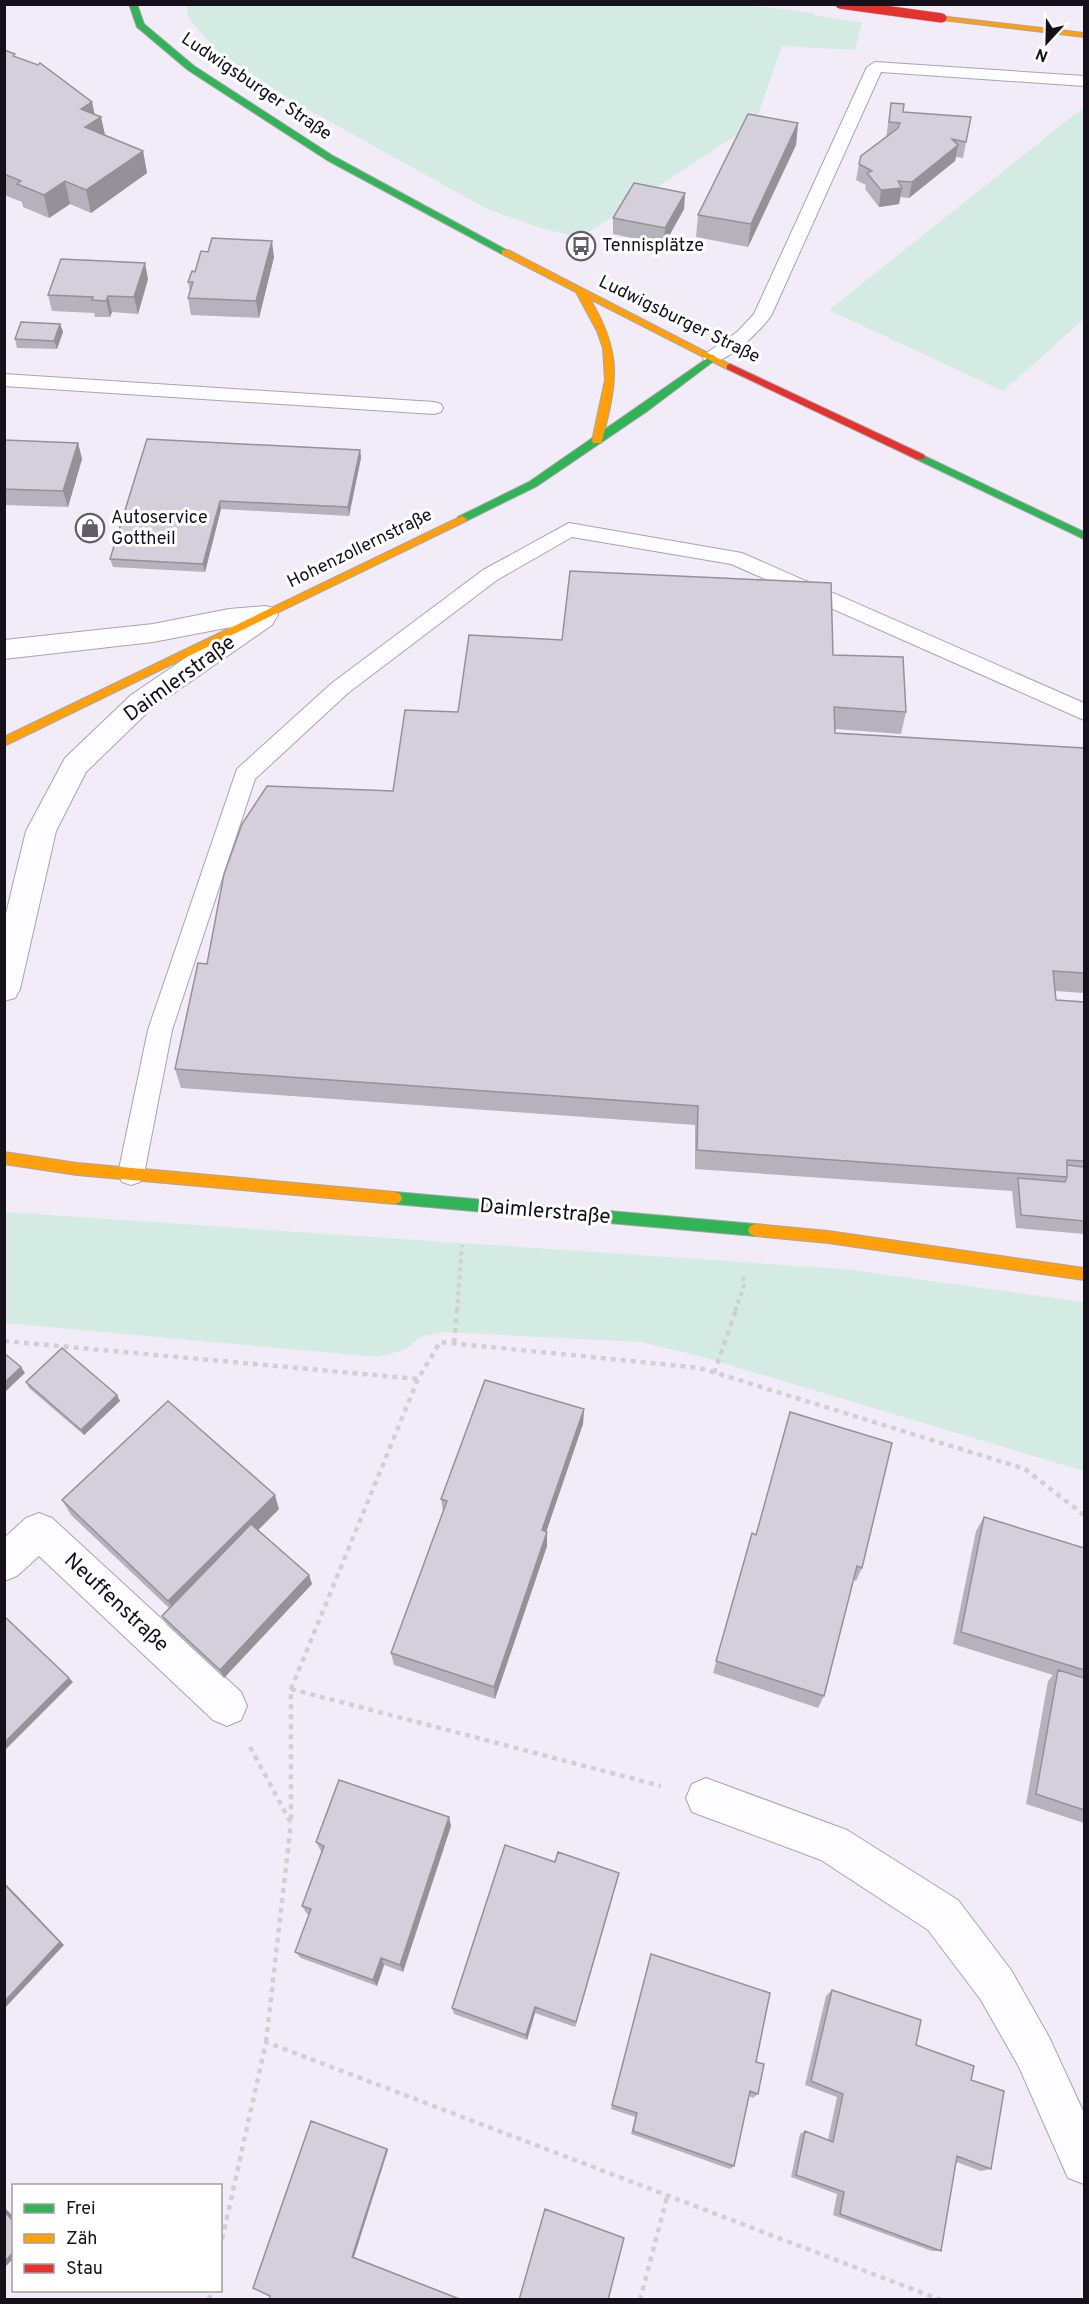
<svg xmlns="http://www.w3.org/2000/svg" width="1089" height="2304" viewBox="0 0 1089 2304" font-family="Overpass,sans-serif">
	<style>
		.green { fill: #d3ebe3 }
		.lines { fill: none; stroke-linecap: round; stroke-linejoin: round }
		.lane-casing { stroke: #a9a4af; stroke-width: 2 }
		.street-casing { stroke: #a9a4af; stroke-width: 2 }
		.fast-casing { stroke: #a9a4af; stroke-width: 2 }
		.slow-casing { stroke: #a9a4af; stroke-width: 2 }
		.jam-casing { stroke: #a9a4af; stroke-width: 2 }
		.path-far1 { stroke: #d1cfd4; stroke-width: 4; stroke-dasharray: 4 4; stroke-linecap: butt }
		.path { stroke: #d1cfd4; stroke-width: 4.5; stroke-dasharray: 5 5; stroke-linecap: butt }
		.lane { fill: #fdfcfe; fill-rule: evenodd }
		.street { fill: #fdfcfe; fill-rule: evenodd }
		.fast { fill: #30b455; fill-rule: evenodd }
		.slow { fill: #ff9f0a; fill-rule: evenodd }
		.jam { fill: #e5322d; fill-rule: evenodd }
		.jam-bridge-casing { stroke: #a9a4af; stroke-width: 10; stroke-linecap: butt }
		.jam-bridge { stroke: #e5322d; stroke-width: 9 }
		.wall { fill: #b6b2bb }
		.shaded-wall { fill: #949199 }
		.building { fill: #d4cfda; stroke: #949199; stroke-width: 1.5 }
		.labels { text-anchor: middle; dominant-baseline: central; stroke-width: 6; stroke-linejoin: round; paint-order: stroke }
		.far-street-label { font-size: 18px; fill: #15101a; stroke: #fff }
		.far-poi-label { font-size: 18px; fill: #15101a; stroke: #fff; text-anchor: start }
		.street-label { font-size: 21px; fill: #15101a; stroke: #fff }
	</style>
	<rect width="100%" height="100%" fill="#f2ecf9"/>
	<!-- green -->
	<path class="green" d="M739 4 814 13V15L862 23 855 50 782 46 755 123 581 237 544 229 487 209 293 101 217 51 189 19 186 5Z
		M1084 107V319L1003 391 829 310Z
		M4 1212 844 1269 1084 1302V1471L699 1356 641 1342 445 1332 420 1337 405 1350 378 1357 5 1323Z"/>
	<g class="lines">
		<!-- lane casing -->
		<g class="lane-casing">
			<path id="lane" d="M875 62 1084 76V86L881 72 771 316C760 331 725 367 705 362L703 358 705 354 737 332 754 314 867 67Z
				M4 374 434 402 441 404 443 408 441 412 434 414 4 386Z
				M569 523 742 553 1084 703V720L731 564 572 537 497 580 348 693 255 779 172 1030 144 1174 140 1182 131 1185 122 1182 118 1174 148 1030 237 769 332 683 483 570Z"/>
		</g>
		<!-- street casing -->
		<g class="street-casing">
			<path id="street" d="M265 606 274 608 278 615 272 625 151 709 86 772 56 831 20 989 15 998 4 1001V922L26 831 65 758 131 695 231 627 153 642 4 659V640L153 624 229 609Z
				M39 1513 52 1518 241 1692 247 1706 241 1720 227 1726 213 1720 39 1556 17 1576 4 1581V1538L26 1518Z
				M706 1778 847 1830 958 1900 1011 1970 1049 2037 1084 2113V2184L1068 2178 1019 2067 981 2000 928 1930 821 1860 692 1812 686 1798 692 1784Z"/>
		</g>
		<!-- fast casing -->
		<g class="fast-casing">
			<path id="fast" d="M129 4H137L144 24 194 66 333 156 510 252 502 254 327 160 188 70 137 27Z
				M712 355 715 356V360L646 412 537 486 466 521H458V517L529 482Z
				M920 454 1084 532V539L916 459 915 457Z
				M395 1192 755 1224 760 1226 762 1230 760 1234 755 1236 395 1204 390 1202 388 1198 390 1194Z"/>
		</g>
		<!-- slow casing -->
		<g class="slow-casing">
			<path id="slow" d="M939 16 1084 33V37L942 20H939Z
				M502 250H508L735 367 733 369H727L590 299C623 354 617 381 602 441L601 443H593L592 441 605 380 603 348 597 331 576 292 502 254Z
				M462 516 467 519 466 521 4 746V737Z
				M4 1152 77 1163 395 1192 400 1194 402 1198 400 1202 395 1204 77 1175 4 1164Z
				M755 1224 828 1231 1084 1268V1280L828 1243 755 1236 750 1234 748 1230 750 1226Z"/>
		</g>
		<!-- jam casing -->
		<g class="jam-casing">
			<path id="jam" d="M730 364 924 455 925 457 924 459H916L727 369V365Z"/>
		</g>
		<!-- path-far1 -->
		<path class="path-far1" d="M457 1311 462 1245
			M735 1311 744 1286 743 1274"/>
		<!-- path -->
		<path class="path" d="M4 1341 418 1379
			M454 1343 457 1310
			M714 1373 736 1310
			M291 1689 661 1786
			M250 1747 291 1823V1689L418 1379 440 1342 700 1368 1025 1469 1084 1515
			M266 2042 291 1823
			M220 2249 266 2042 941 2300
			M209 2300 211 2290
			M640 2300 667 2197"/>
		<!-- lane -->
		<use href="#lane" class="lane"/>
		<!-- street -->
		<use href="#street" class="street"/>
		<!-- fast -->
		<use href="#fast" class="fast"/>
		<!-- slow -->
		<use href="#slow" class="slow"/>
		<!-- jam -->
		<use href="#jam" class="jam"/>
		<!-- jam-bridge casing -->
		<g class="jam-bridge-casing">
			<path id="jam-bridge" d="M840 4 942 18"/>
		</g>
		<!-- jam-bridge -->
		<use href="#jam-bridge" class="jam-bridge"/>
	</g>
	<!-- wall -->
	<path class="wall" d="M4 50 16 57 94 114 105 135 143 151 147 173 91 213 70 204 49 218 23 207 22 202 4 195Z
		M891 103 903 112 971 117 963 158 956 157 955 161 909 198 900 197 899 204 879 207 865 189 866 185 856 180 859 164 886 138Z
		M798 123 796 145 748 247 696 237 698 215Z
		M685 193 684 209 664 245 613 234V218Z
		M208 252 274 257 259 318 191 315 188 298 190 292 188 282Z
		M148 279 138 314 112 312 110 317H95L94 313 52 311 48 295Z
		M60 324 63 332 57 349 17 348 15 339Z
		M147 439 360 450 361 458 349 516 221 509 205 572 113 567 110 559Z
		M4 440 78 443 82 459 68 507 4 505Z
		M562 640 833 655 906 712 901 734 835 729V733L1084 748V993L1055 991 1056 1000 1084 1002V1234L1016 1228 1012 1191 695 1169V1125L181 1088 175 1069 207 964 393 791 458 712Z
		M26 1382 117 1395 120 1401 84 1435 29 1388Z
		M584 1409 583 1424 546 1532H547V1546L495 1699 394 1665 391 1653 443 1512 441 1499Z
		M62 1500 279 1509 258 1530 309 1575 312 1584 224 1678 167 1625 162 1616 169 1608 71 1515Z
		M984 1517 1084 1548V1823L1026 1804 1048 1681 1053 1675 953 1644 976 1531Z
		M752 1533 862 1568 856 1581 853 1580 824 1696 818 1708 713 1673Z
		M451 1826 403 1972 384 1965 377 1986 301 1958 295 1952 309 1915 307 1914 302 1906 322 1851H321L316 1842Z
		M555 1862 617 1881 575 2027 535 2013 527 2040 454 2014 452 2008Z
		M651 1954 756 2062 758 2094 753 2098 749 2096 734 2166 730 2169 631 2134 635 2117 611 2109Z
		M832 1990 971 2080 991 2169 981 2171 956 2162 941 2251H932L833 2215 837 2194 791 2177 800 2134 805 2131 828 2140 837 2097 805 2085 826 1996Z"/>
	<!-- shaded-wall -->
	<path class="shaded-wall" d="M92 102 96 120 101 117 106 139 85 127 81 109Z
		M798 123 796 145 748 247 751 224Z
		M958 145 955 161 909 198 912 182Z
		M143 151 147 173 91 213 86 190Z
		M65 181 70 204 49 218 44 195Z
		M902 188 899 204 879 207 881 190Z
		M685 193 684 209 664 245 665 228Z
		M272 241 274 257 259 318 256 301Z
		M145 263 148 279 138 314 134 297Z
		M108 296 112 312 110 317 106 301Z
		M60 324 63 332 57 349 54 341Z
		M78 443 82 459 68 507 63 491Z
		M360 450 361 458 349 516 348 507Z
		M220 501 221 509 205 572 203 564Z
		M21 1367 25 1373 4 1393V1383Z
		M117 1395 120 1401 84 1435 81 1430Z
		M584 1409 583 1424 542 1544V1530Z
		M275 1495 279 1509 176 1613 168 1601Z
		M547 1532V1546L495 1699 494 1687Z
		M309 1575 312 1584 224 1678 220 1670Z
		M69 1678 73 1682 4 1751V1743Z
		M449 1817 451 1826 403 1972 400 1965Z
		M619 1873 617 1881 575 2027 576 2022Z
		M4 1882 64 1945 4 2009Z
		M381 1958 384 1965 377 1986 373 1980Z
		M535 2007V2013L527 2040 526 2035Z
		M387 2149 388 2150 354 2257 463 2300 352 2257Z
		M4 2207 14 2217V2222L4 2211Z
		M14 2252V2258L4 2268V2262Z"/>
	<!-- building -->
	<path class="building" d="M4 50 15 54 13 56 38 65 40 63 92 102 81 109 101 117 85 127 143 151 86 190 65 181 44 195 17 184 21 181 4 174Z
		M891 103 904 104 903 112 971 117 966 142 952 139 958 145 912 182 898 181 902 188 881 190 867 173 872 171 859 164 861 156 898 128 900 123 889 122Z
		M748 114 798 123 751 224 698 215Z
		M634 183 685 193 665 228 613 218Z
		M212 238 272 241 256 301 188 298 193 282H188L192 271 195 272 201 251 208 252Z
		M61 259 145 263 134 297 108 296 106 301 92 300 93 297 48 295Z
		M21 322 60 324 54 341 15 339Z
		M147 439 360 450 348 507 220 501 203 564 110 559Z
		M4 440 78 443 63 491 4 489Z
		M570 571 831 583 833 655 903 657 906 712 834 707 835 733 1084 748V973L1053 971 1056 1000 1084 1002V1161L1067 1160V1177L697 1150 698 1106 175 1069 198 963 207 964 224 874 242 824 267 786 393 791 405 710 458 712 469 635 562 640Z
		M1067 1165 1084 1167V1221L1021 1215 1018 1178 1065 1182 1067 1177Z
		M62 1348 117 1395 81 1430 26 1382Z
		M4 1353 21 1367 4 1383Z
		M485 1380 584 1409 542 1530 547 1532 494 1687 391 1653 447 1501 441 1499Z
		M168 1401 275 1495 168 1601 62 1500Z
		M790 1412 892 1443 862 1568 857 1566 824 1696 716 1661 752 1533 756 1535Z
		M984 1517 1084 1548V1670L961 1632Z
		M251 1524 309 1575 220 1670 162 1616Z
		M4 1616 69 1678 4 1743Z
		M1058 1670 1084 1678V1810L1036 1794Z
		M339 1780 449 1817 400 1965 381 1958 373 1980 295 1952 311 1909 302 1906 324 1846 316 1842Z
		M505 1845 555 1862 558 1852 619 1873 576 2022 535 2007 526 2035 452 2008Z
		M4 1884 60 1942 4 2002Z
		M651 1954 770 1993 756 2062 764 2064 758 2094 750 2091 734 2166 633 2131 637 2113 612 2105Z
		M832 1990 921 2020 916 2045 974 2066 971 2080 1004 2091 991 2169 957 2156 941 2251 840 2214 844 2192 796 2175 805 2131 833 2142 843 2094 811 2081Z
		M311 2121 387 2149 352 2257 462 2300H269L270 2296 253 2288Z
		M545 2209 624 2238 608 2300H519Z
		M4 2211 14 2222V2252L4 2262Z"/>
	<!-- icons -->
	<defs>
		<g id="bus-ring" transform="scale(1.5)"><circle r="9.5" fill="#fff" stroke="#625d68" stroke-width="1.5"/><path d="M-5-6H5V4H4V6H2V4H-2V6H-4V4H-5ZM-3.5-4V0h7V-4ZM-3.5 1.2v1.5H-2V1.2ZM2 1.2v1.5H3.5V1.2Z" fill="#625d68"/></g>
		<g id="shop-ring" transform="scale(1.5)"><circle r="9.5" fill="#fff" stroke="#625d68" stroke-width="1.5"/><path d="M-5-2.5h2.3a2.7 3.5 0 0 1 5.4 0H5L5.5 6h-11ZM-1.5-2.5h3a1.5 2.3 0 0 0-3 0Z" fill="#625d68"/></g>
	</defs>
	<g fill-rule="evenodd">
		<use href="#bus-ring" x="581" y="246"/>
		<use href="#shop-ring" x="90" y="528"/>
	</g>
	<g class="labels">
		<!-- far-street labels -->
		<g class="far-street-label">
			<text transform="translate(256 87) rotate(34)">Ludwigsburger Straße</text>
			<text transform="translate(679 320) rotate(26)">Ludwigsburger Straße</text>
			<text transform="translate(360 549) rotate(-26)">Hohenzollernstraße</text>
		</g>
		<!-- far-poi labels -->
		<g class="far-poi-label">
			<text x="602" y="246">Tennisplätze</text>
			<text x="111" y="518">Autoservice<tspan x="111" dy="21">Gottheil</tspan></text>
		</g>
		<!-- street labels -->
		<g class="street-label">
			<text transform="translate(180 679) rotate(-36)">Daimlerstraße</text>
			<text transform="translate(545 1212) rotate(5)">Daimlerstraße</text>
			<text transform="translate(116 1603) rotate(43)">Neuffenstraße</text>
		</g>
	</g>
	<!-- border -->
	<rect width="1089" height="2304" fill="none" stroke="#15101a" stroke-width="12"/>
	<!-- legend -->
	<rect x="12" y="2184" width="210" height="108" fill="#ffffff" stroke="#a19fa3" stroke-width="1.5"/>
	<rect x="24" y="2204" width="30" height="9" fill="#30b455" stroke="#a19fa3" stroke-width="1.5"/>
	<text x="66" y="2214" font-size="18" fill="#15101a">Frei</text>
	<rect x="24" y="2234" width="30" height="9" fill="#ff9f0a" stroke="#a19fa3" stroke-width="1.5"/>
	<text x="66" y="2244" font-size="18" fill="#15101a">Zäh</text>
	<rect x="24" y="2264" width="30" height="9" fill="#e5322d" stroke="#a19fa3" stroke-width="1.5"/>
	<text x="66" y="2274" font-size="18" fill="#15101a">Stau</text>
	<!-- north arrow -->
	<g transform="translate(1047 42) rotate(202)" stroke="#ffffff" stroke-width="4.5" paint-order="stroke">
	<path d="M0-4.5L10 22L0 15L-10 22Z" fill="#15101a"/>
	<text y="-9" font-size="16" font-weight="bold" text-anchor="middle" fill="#15101a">N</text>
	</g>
</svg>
